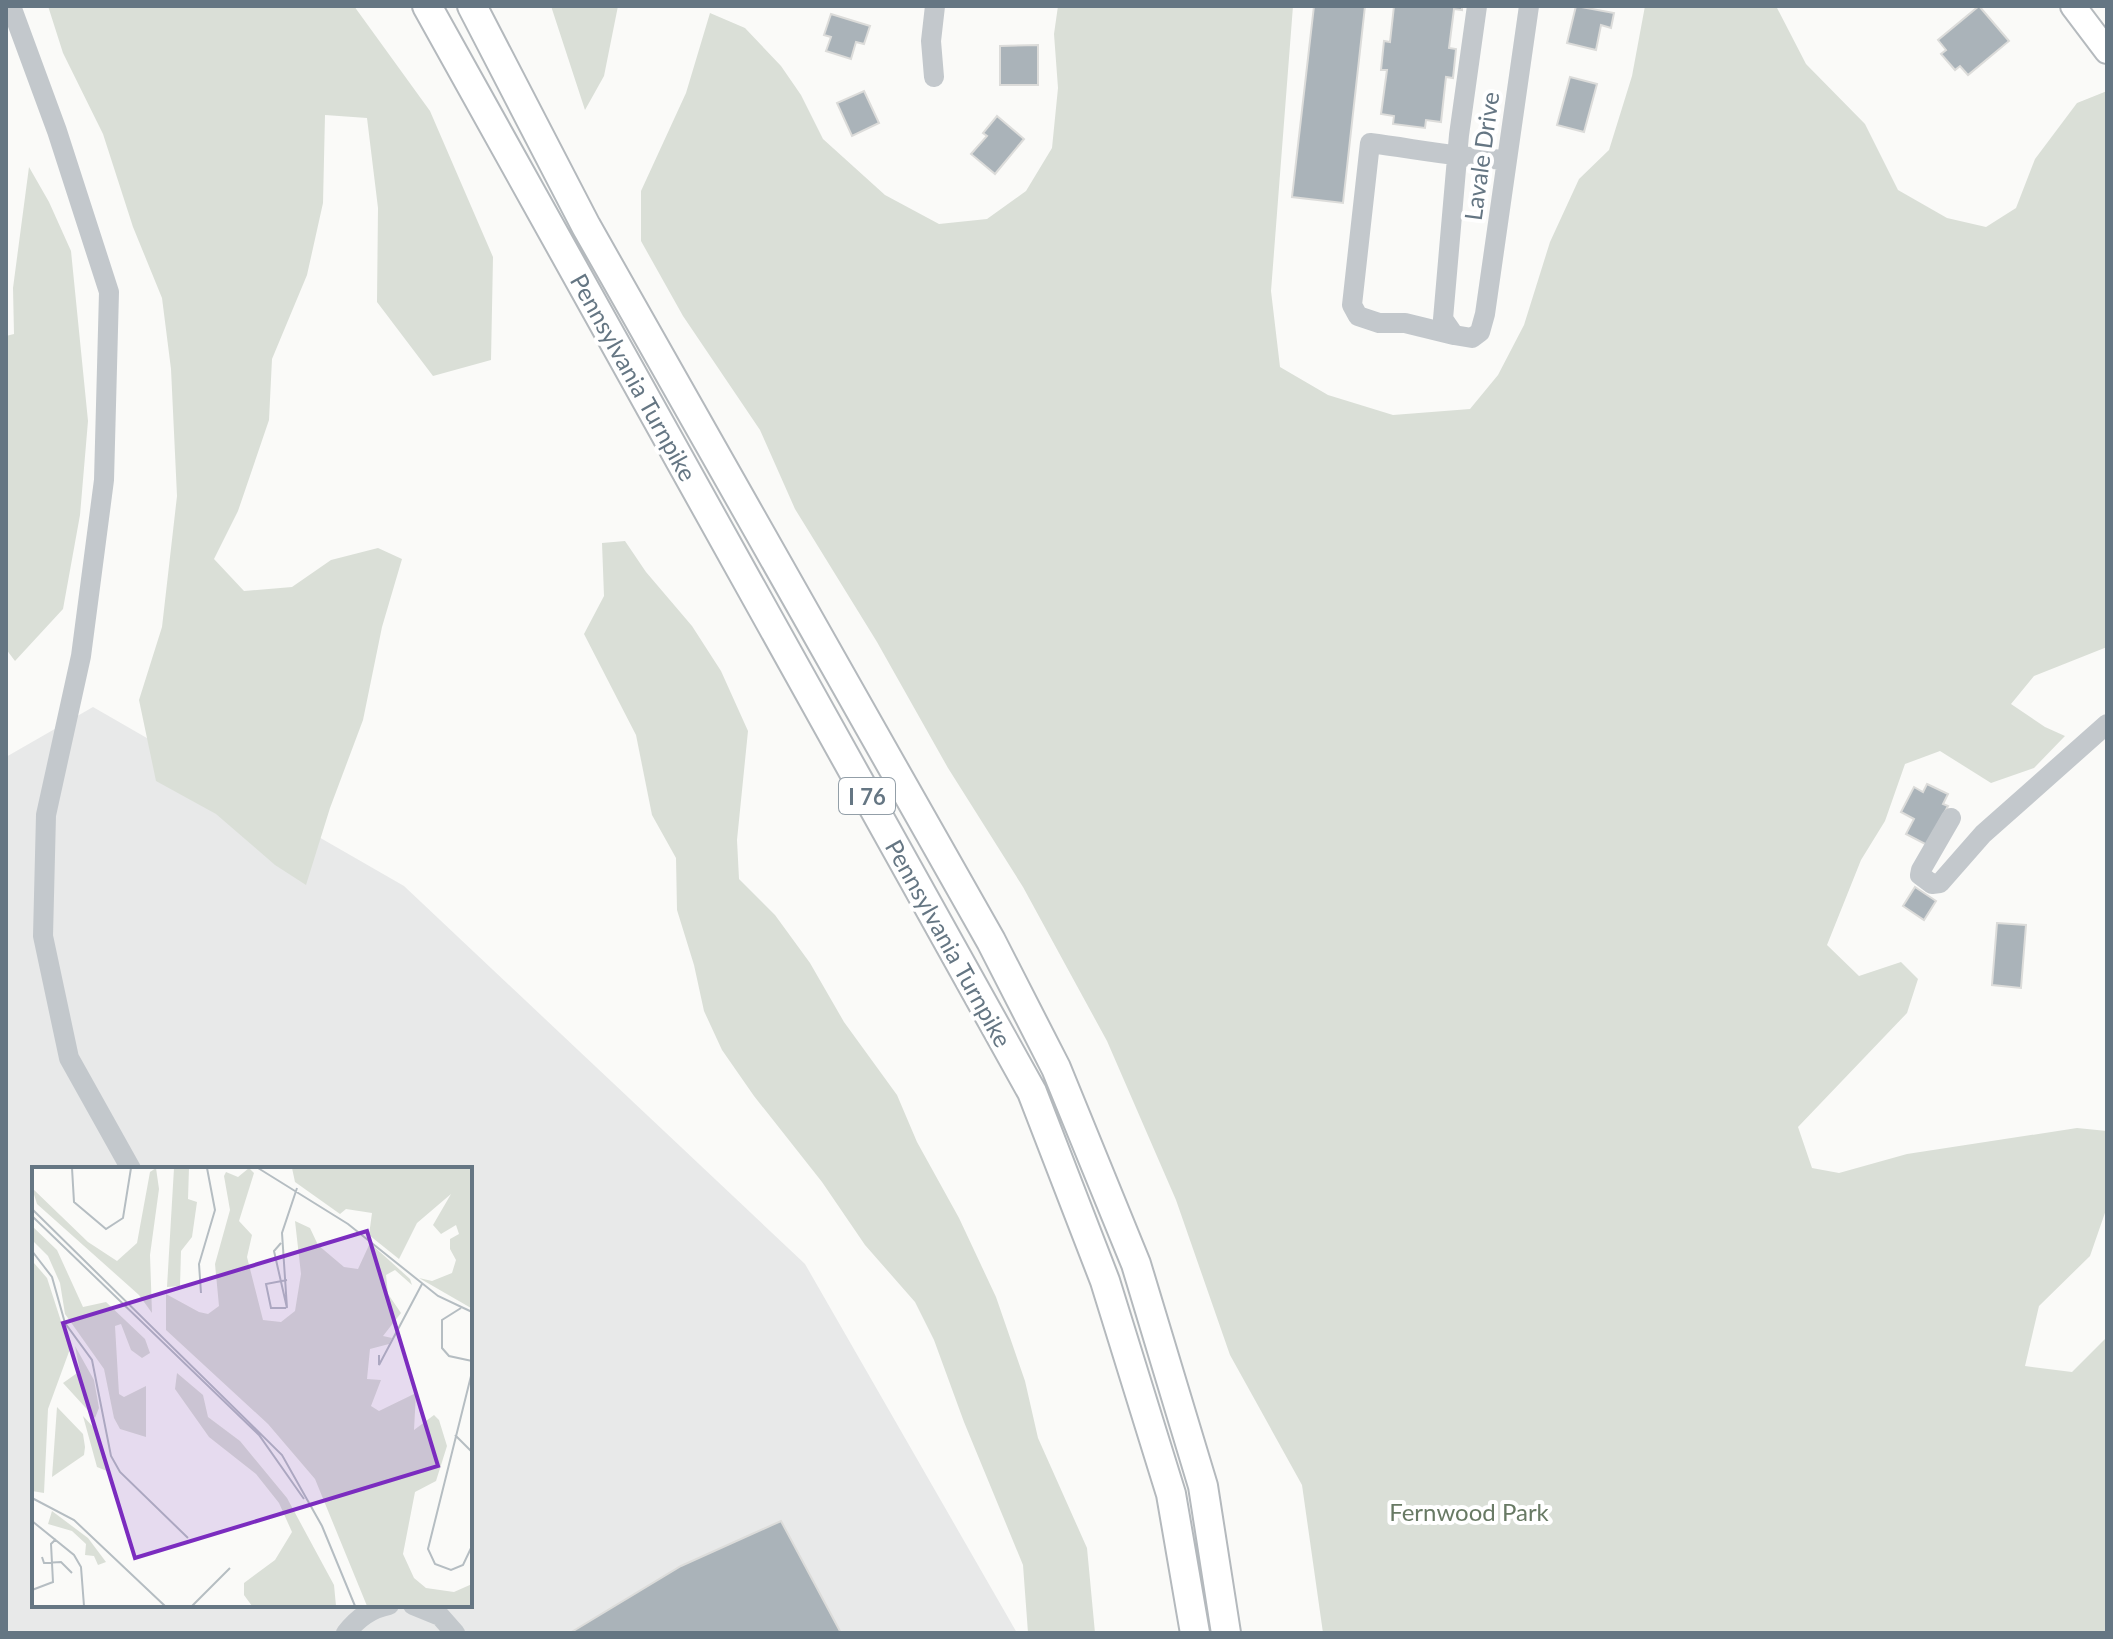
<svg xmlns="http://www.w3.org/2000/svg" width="2113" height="1639" viewBox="0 0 2113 1639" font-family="Lato,sans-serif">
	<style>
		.built { fill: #e8e9e9; fill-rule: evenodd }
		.green { fill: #dadfd7 }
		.building { fill: #aab3b9; stroke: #dcdcda; stroke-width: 2 }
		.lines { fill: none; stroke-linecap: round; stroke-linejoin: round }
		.major-casing { stroke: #b5babe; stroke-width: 28 }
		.highway-casing { stroke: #b4b9bd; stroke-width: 32 }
		.minor { stroke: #c3c8cc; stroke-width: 20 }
		.major { stroke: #fff; stroke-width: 24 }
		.highway { stroke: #fff; stroke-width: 28 }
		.labels { text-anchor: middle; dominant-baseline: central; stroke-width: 8; stroke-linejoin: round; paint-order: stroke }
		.shield { fill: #fff; stroke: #939fa8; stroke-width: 2 }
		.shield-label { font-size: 22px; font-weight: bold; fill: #657683 }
		.street-label { font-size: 24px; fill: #657683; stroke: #fff }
		.park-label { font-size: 24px; fill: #687a64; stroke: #fff }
		.inset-road { fill: none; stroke: #b5bdc2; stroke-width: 2 }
		.view { fill: #7b2cbf; fill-opacity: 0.15; stroke: #7b2cbf; stroke-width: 4 }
		.inset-edge { fill: none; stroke: #657683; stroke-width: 4 }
	</style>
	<rect width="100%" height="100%" fill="#fafaf8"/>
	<!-- built -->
	<path class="built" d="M93 707 404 886 805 1264 1017 1633H6V757ZM34 1169H470V1605H34Z"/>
	<!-- green -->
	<path class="green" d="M48 6H354L430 111 493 257 491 360 433 376 377 302 378 208 367 118 325 115 323 203 307 275 272 359 269 420 238 511 214 559 244 591 292 587 331 560 378 548 402 559 382 627 363 720 330 808 306 885 275 865 216 814 156 781 139 700 162 627 177 496 171 369 162 298 133 227 103 134 63 53Z
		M551 6H618L604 76 585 110Z
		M1058 6H1293L1271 291 1280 367 1328 395 1393 415 1470 409 1498 375 1524 325 1550 242 1579 179 1609 150 1632 76 1645 6H1776L1806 64 1865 124 1898 190 1947 218 1986 227 2016 208 2035 159 2077 103 2107 91V647L2034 676 2011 704 2045 727 2065 736 2034 768 1991 783 1940 751 1905 764 1885 821 1861 860 1827 945 1859 976 1901 962 1918 979 1907 1013 1798 1127 1812 1168 1839 1173 1907 1154 2077 1128 2107 1131V1207L2090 1256 2039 1306 2025 1366 2072 1372 2107 1337V1633H1323L1302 1485 1230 1355 1176 1200 1107 1041 1023 887 948 768 877 642 795 509 760 430 683 316 641 241V191L686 93 710 13 745 28 781 66 801 95 823 139 885 195 939 224 987 219 1026 191 1052 148 1058 88 1054 34Z
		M29 167 49 202 71 251 88 421 80 515 63 609 15 661 6 649V336L14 334 13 288Z
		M625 541 646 572 692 626 721 671 748 731 737 840 739 879 775 915 810 963 844 1022 897 1095 917 1142 959 1218 996 1297 1025 1381 1038 1438 1087 1548 1095 1633H1028L1023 1565 964 1422 934 1340 915 1302 865 1245 822 1182 754 1096 722 1050 704 1011 694 965 677 910 676 858 652 815 636 735 584 634 604 596 602 543Z"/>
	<!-- building -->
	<path class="building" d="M1314 6H1365L1343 203 1292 197Z
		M1394 6H1462V10L1454 9 1449 48 1456 49 1453 78 1446 77 1441 122 1426 120 1425 128 1393 124 1394 116 1381 114 1387 70H1381L1384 41 1390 42Z
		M1576 6 1614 13 1611 28 1601 25 1596 50 1567 43Z
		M1979 6 2009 41 1968 75 1960 66 1955 70 1941 54 1946 50 1938 40Z
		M831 14 870 26 864 44 856 42 851 59 826 51 831 37 824 35Z
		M1038 45V85H1000V46Z
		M1570 77 1597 84 1584 132 1557 125Z
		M864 91 879 123 852 136 837 103Z
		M997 116 1024 139 995 174 971 154 987 136 983 133Z
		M1927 784 1948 794 1943 804 1948 806 1927 845 1906 834 1914 819 1901 812 1914 787 1923 792Z
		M1915 887 1936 901 1924 920 1903 906Z
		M1997 923 2026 925 2021 988 1992 985Z
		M781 1521 841 1633H570L681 1566Z"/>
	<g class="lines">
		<!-- major casing -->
		<g class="major-casing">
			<path id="major" d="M2073 6 2107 51"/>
		</g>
		<!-- highway casing -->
		<g class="highway-casing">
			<path id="highway" d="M427 6 1032 1092 1105 1281 1171 1494 1195 1633
				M472 6 586 226 991 941 1056 1068 1136 1264 1203 1486 1226 1633"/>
		</g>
		<!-- minor -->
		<path class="minor" d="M11 6 57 131 109 292 104 480 81 656 46 815 43 936 69 1058 131 1169
			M1477 6 1459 135 1443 319 1454 335 1472 338 1480 332 1485 314 1529 6
			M934 77 931 41 935 6
			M1454 335 1405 323H1379L1358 316 1352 305 1370 143C1416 149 1461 158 1507 160
			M1951 818 1921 870 1920 875 1932 884 1940 883 1983 834 2107 724
			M413 1605 440 1616 455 1633
			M346 1633C358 1618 370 1609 389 1605"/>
		<!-- major -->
		<use href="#major" class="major"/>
		<!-- highway -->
		<use href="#highway" class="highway"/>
	</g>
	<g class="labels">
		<!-- shield labels -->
		<rect class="shield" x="839" y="778" width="56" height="36" rx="6"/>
		<g class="shield-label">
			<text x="867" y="796">I 76</text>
		</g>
		<!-- street labels -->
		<g class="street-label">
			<text transform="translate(1481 156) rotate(-82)">Lavale Drive</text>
			<text transform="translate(634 377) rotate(61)">Pennsylvania Turnpike</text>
			<text transform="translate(949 943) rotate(61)">Pennsylvania Turnpike</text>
		</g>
		<!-- park labels -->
		<g class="park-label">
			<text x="1469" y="1511">Fernwood Park</text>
		</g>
	</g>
	<!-- overview -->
	<g transform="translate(32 1167)">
		<rect width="440" height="440" fill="#fafaf8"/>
		<path d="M124 1 127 22 118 88 120 146 107 128 5 37 0 21 56 75 85 94 105 76 118 5ZM142 1H157L156 32 165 35 160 70 149 84 148 119 135 120ZM217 1 222 6 207 54 220 68 215 90 231 153 249 155 263 144 269 107 263 54 278 61 286 78 312 100 326 102 338 76 378 112 380 118 363 103 354 108 356 127 369 146 351 169 360 171 357 177 338 182 335 212 349 213 339 239 347 244 384 226 382 263 402 248 407 253 415 279 404 314 383 325 371 387 382 411 394 421 422 425 440 417V439H335L283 312 236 257 134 163V127L167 145 176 147 187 139 183 97 198 43 192 9 194 5 206 10ZM260 1H440L439 141 387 111 400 114 420 106 424 93 418 82V72L427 67 424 58 409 67 401 58 419 27 385 56 367 92 337 68 340 46 314 42 308 47 263 15ZM0 59 25 83 51 140 74 135 113 172 118 186 110 191 99 183 89 157 83 159 87 227 92 230 114 219V270L88 262 82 251 72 202 33 147 28 116 16 89 0 73ZM2 96 15 111 38 182 16 242 12 326 0 324ZM43 179 62 213 67 241 63 251 31 216 48 204ZM145 206 171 228 176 250 208 274 255 331 302 418 304 439H220L212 428V416L243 393 260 365 247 336 224 307 177 270 143 222ZM25 240 51 267 53 280 52 288 20 310ZM51 249 64 263 75 304 65 300ZM20 344 56 371 74 395 66 398 62 389 53 388 54 377 40 364 16 357Z" fill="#dadfd7"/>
		<path class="inset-road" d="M40 1 42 35 74 62 91 51 99 1M226 1 316 57 406 129 440 145M0 42 250 288 290 359 323 439M0 49 227 268 272 332M249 76 242 84 255 141 250 66 265 21M0 84 20 110 33 156 60 193 79 289 88 305 156 371M169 126 167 97 183 43 175 1M254 141H239L234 117 255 113M429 141 410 153V181L417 189 440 194M347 188V198L390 117M440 205 396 382 403 397 419 403 431 398 440 379M423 268 440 285M0 331 42 353 133 439M0 354 42 388 49 400 52 439M10 390 12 396 29 395 40 406M0 423 21 415 19 377 24 372M160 439 198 401"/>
		<path class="view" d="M335 64 406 299 103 391 31 156Z"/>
		<rect width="440" height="440" class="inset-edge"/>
	</g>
	<!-- border -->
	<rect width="2113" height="1639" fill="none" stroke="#657683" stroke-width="16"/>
</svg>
